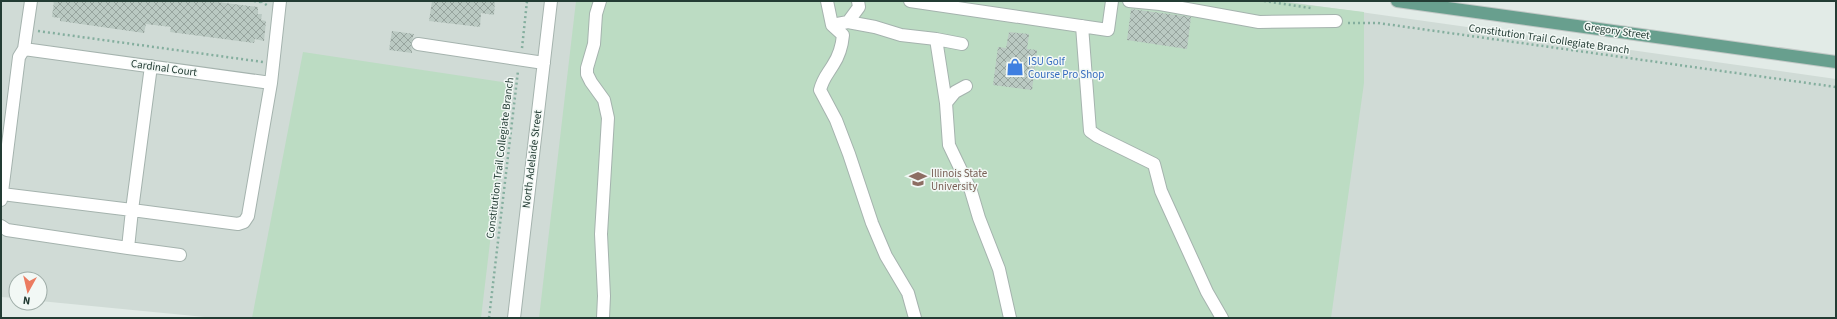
<svg xmlns="http://www.w3.org/2000/svg" width="1837" height="319" viewBox="0 0 1837 319" font-family="'Source Sans 3',sans-serif">
	<style>
		.built { fill: #d0dbd6 }
		.green { fill: #bcdcc3 }
		.building { fill: url(#building-cross-hatch) }
		.lines { fill: none; stroke-linecap: round; stroke-linejoin: round }
		.minor-casing { stroke: #a5b3ae; stroke-width: 14 }
		.major-casing { stroke: #c1c8c6; stroke-width: 14 }
		.path { stroke: #84ae9e; stroke-width: 2.5; stroke-dasharray: 2 3; stroke-linecap: butt }
		.minor { stroke: #fff; stroke-width: 12 }
		.major { stroke: #689f8e; stroke-width: 12 }
		.labels { text-anchor: middle; dominant-baseline: central; stroke-width: 3; stroke-linejoin: round; paint-order: stroke }
		.street-label { font-size: 11px; fill: #233c34; stroke: #f2f8f5 }
		.shop-label { font-size: 11px; fill: #366cbe; stroke: #f2f8f5; text-anchor: start }
		.education-label { font-size: 11px; fill: #785e54; stroke: #f2f8f5; text-anchor: start }
	</style>
	<defs>
		<pattern id="building-cross-hatch" width="8" height="8" patternUnits="userSpaceOnUse"><rect width="8" height="8" fill="#bac9c2"/><path d="M0 0l8 8M0 8l8-8" fill="none" stroke="#97a49e"/></pattern>
	</defs>
	<rect width="100%" height="100%" fill="#e2ebe7"/>
	<!-- built -->
	<path class="built" d="M1 1H1282L1836 79V318H215L40 301V279H16V298L1 297Z"/>
	<!-- green -->
	<path class="green" d="M576 1H1275L1364 12V83L1331 318H539Z
		M303 52 509 83 481 318H252Z"/>
	<!-- building -->
	<path class="building" d="M54 1H208L258 7V14H262L261 20 266 21 264 41 255 39 254 43 193 35 170 32 171 27 146 24 144 33 60 21V18L52 17Z
		M432 1H495L494 15 481 13 480 27 429 21Z
		M1131 9 1191 17 1187 49 1127 40Z
		M392 31 414 34 411 43 412 53 389 50Z
		M1009 32 1029 34 1027 49 1037 50 1032 90 993 85 998 47 1006 48Z"/>
	<g class="lines">
		<!-- minor casing -->
		<g class="minor-casing">
			<path id="minor" d="M31 1 24 49 271 83 280 1
				M600 1 596 14 594 44 587 68V74L591 82 604 100 608 118 601 234 604 296 603 318
				M827 1 832 25 848 22 875 27 901 35 936 39 962 44
				M910 1 1108 30 1112 1
				M1129 1 1160 4 1259 22 1336 21
				M848 22 859 7 858 1
				M832 25 843 35C842 46 839 56 833 65 827 75 823 78 820 90L836 120 849 154 872 223 886 256 908 293 915 318
				M1082 26 1090 131 1097 136 1154 164 1161 191 1207 292 1222 318
				M936 39 946 103 949 145 971 191 979 218 999 269 1010 318
				M418 44 544 63
				M946 103 955 92 966 86
				M2 194 132 210 151 66
				M1 200 19 57 24 49
				M1 226 7 230 128 248 132 210 238 224 244 222 248 216 271 83
				M128 248 180 255
				M514 318 551 1"/>
		</g>
		<!-- major casing -->
		<g class="major-casing">
			<path id="major" d="M1397 1 1836 62"/>
		</g>
		<!-- path -->
		<path class="path" d="M254 1 261 2
			M261 1 268 6
			M1264 1 1311 8
			M1348 23H1378L1836 87
			M38 31 263 62
			M522 48 527 1
			M489 318 518 71"/>
		<!-- minor -->
		<use href="#minor" class="minor"/>
		<!-- major -->
		<use href="#major" class="major"/>
	</g>
	<!-- icons -->
	<defs>
		<g id="shop-bare" transform="scale(1.38)"><path d="M-5-2.5h2.3a2.7 3.5 0 0 1 5.4 0H5L5.5 6h-11ZM-1.5-2.5h3a1.5 2.3 0 0 0-3 0Z" fill="#3f7fe0" stroke="#f2f8f5" stroke-width="2.5" paint-order="stroke"/></g>
		<g id="university-bare" transform="scale(1.38)"><path d="M0-5L7-2L0 1L-7-2ZM-4 1L0 2.5L4 1V4Q0 6-4 4Z" fill="#8d6e63" stroke="#f2f8f5" stroke-width="2.5" paint-order="stroke"/></g>
	</defs>
	<g fill-rule="evenodd">
		<use href="#shop-bare" x="1015" y="67"/>
		<use href="#university-bare" x="918" y="179"/>
	</g>
	<g class="labels">
		<!-- street labels -->
		<g class="street-label">
			<text transform="translate(1617 31) rotate(8)">Gregory Street</text>
			<text transform="translate(1549 39) rotate(8)">Constitution Trail Collegiate Branch</text>
			<text transform="translate(164 68) rotate(8)">Cardinal Court</text>
			<text transform="translate(500 158) rotate(-83)">Constitution Trail Collegiate Branch</text>
			<text transform="translate(532 159) rotate(-83)">North Adelaide Street</text>
		</g>
		<!-- shop labels -->
		<g class="shop-label">
			<text x="1028" y="61">ISU Golf<tspan x="1028" dy="13">Course Pro Shop</tspan></text>
		</g>
		<!-- education labels -->
		<g class="education-label">
			<text x="931" y="173">Illinois State<tspan x="931" dy="13">University</tspan></text>
		</g>
	</g>
	<!-- border -->
	<rect width="1837" height="319" fill="none" stroke="#233c34" stroke-width="4"/>
	<!-- north arrow -->
	<g transform="translate(28 291) rotate(188)"><circle r="19" fill="#f2f8f5" stroke="#9fada8"/>
	<path d="M0-3L7 15L0 10L-7 15Z" fill="#eb7b60"/>
	<text y="-6" font-size="11" font-weight="bold" text-anchor="middle" fill="#233c34">N</text>
	</g>
</svg>
